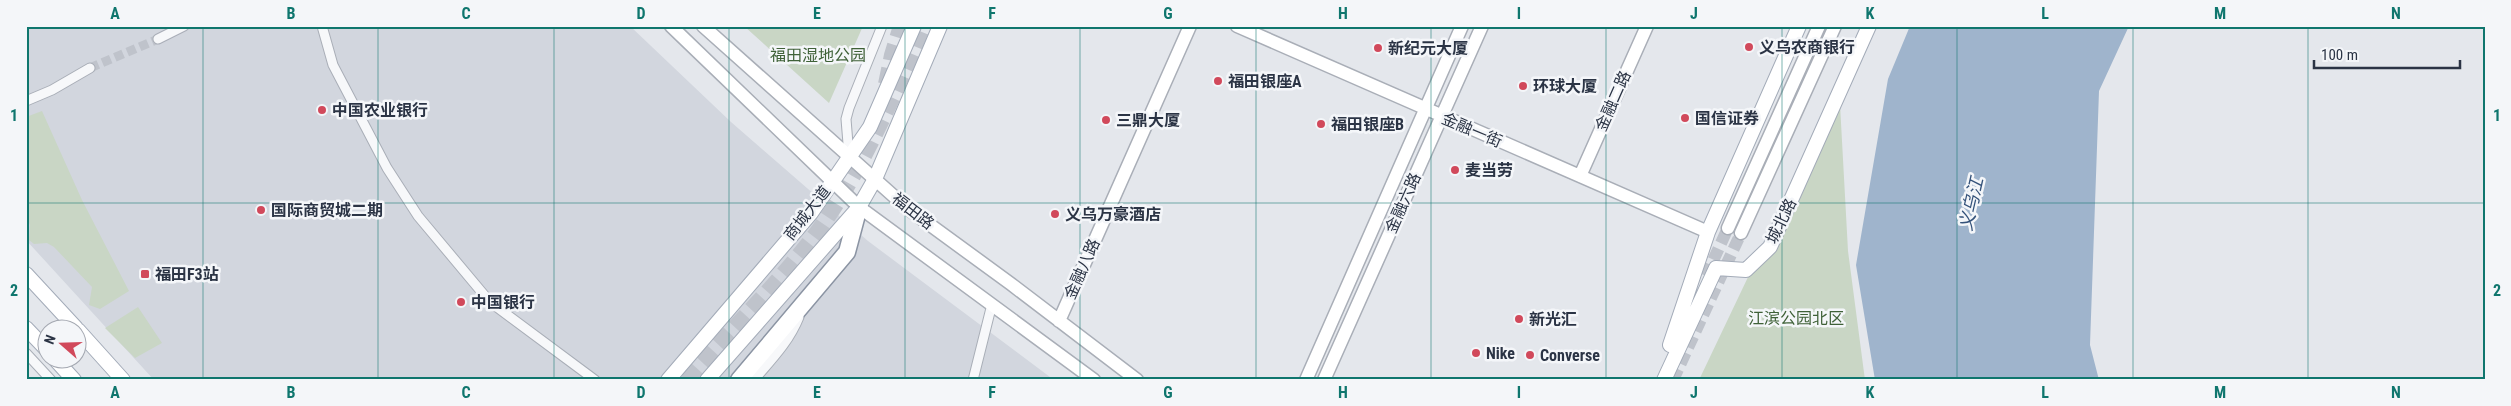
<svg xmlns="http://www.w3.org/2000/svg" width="2511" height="406" viewBox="0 0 2511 406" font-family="'Roboto Condensed','Noto Sans SC',sans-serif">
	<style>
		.built { fill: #d2d6de }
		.green { fill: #c9d6c5 }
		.water { fill: #9fb4cc }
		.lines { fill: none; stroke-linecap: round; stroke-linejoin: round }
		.street-tunnel { stroke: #bfc3cb; stroke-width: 9; stroke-dasharray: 9 4.5; stroke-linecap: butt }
		.secondary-tunnel { stroke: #bfc3cb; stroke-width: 12; stroke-dasharray: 12 6; stroke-linecap: butt }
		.highway-tunnel { stroke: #bfc3cb; stroke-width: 16; stroke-dasharray: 16 8; stroke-linecap: butt }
		.street-casing { stroke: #a9aeb7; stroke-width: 11 }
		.secondary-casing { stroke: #a9aeb7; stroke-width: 15 }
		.primary-casing { stroke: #a3abb8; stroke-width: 16 }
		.highway-casing { stroke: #8b94a3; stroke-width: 19 }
		.street { stroke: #f7f8fa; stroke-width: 9 }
		.secondary { stroke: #fff; stroke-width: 12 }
		.primary { stroke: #fff; stroke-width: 14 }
		.highway { stroke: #fff; stroke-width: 16 }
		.grid { fill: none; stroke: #0f766e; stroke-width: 1; stroke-opacity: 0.55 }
		.poi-dot { fill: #d1495b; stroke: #f4f6f9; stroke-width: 2 }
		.labels { text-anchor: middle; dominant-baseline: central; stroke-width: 5; stroke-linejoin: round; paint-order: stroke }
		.poi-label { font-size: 16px; font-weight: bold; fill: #2b3445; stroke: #f4f6f9; text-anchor: start }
		.park-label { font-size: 16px; fill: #3f6138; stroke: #f4f6f9 }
		.street-label { font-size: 16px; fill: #2b3445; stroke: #f4f6f9 }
		.water-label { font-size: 18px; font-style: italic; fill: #34527a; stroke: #f4f6f9 }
		.neatline { fill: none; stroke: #0f766e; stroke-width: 2 }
		.grid-label { font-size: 16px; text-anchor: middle; font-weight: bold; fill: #0f766e }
	</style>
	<rect width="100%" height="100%" fill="#e4e7ec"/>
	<!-- built -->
	<path class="built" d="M26 26H630L731 122 868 241 1054 380H154L26 240Z"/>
	<!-- green -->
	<path class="green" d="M744 26H863L829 103Z
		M1839 86 1848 251 1865 380H1699Z
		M42 111 82 200 129 291 100 309 89 305 92 287 54 247 47 243 34 244 29 240 30 225 26 216V117Z
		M138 307 162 343 135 358 105 328Z"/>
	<!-- water -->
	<path class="water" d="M1910 26H2129L2099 91 2090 345 2099 380H1875L1856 265 1888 79Z"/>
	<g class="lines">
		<!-- street-tunnel -->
		<path class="street-tunnel" d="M90 68 158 39"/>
		<!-- secondary-tunnel -->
		<path class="secondary-tunnel" d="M1706 276 1728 228
			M1673 380 1741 233"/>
		<!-- highway-tunnel -->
		<path class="highway-tunnel" d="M886 84 892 55 901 26
			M686 380C729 332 776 286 815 235 862 171 893 98 923 26"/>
		<!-- street casing -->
		<g class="street-casing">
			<path id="street" d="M322 26 333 65 387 168 418 216 490 302 595 380
				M158 39 184 26
				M26 101 52 90 90 68
				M849 156 846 119 849 108 882 26
				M26 353 51 380
				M754 380C771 360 789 342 799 317
				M973 380 992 304"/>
		</g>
		<!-- secondary casing -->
		<g class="secondary-casing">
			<path id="secondary" d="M671 26 859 207 1094 380
				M703 26 907 208 1011 284 1137 380
				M1237 26 1708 232
				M1580 176 1647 26
				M1728 228 1819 26
				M1741 233 1835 26
				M1059 321 1190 26
				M1306 380 1462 26
				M1324 380 1482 26"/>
		</g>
		<!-- primary casing -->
		<g class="primary-casing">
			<path id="primary" d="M26 274 76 328
				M26 328 48 351
				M78 330 123 380
				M1670 345 1708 232 1799 26
				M54 358 74 380
				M668 380 811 213 870 127 914 26
				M707 380 859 207 875 179 940 26
				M1664 380 1716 268 1746 270 1770 247 1869 26"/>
		</g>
		<!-- highway casing -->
		<g class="highway-casing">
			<path id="highway" d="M739 380 847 252 859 207"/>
		</g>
		<!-- street -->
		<use href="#street" class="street"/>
		<!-- secondary -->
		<use href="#secondary" class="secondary"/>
		<!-- primary -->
		<use href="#primary" class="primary"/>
		<!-- highway -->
		<use href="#highway" class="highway"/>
	</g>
	<!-- grid -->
	<path class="grid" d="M203 26V380M378 26V380M554 26V380M729 26V380M905 26V380M1080 26V380M1256 26V380M1431 26V380M1606 26V380M1782 26V380M1957 26V380M2133 26V380M2308 26V380M26 203H2485"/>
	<!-- markers -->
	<g class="poi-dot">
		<circle cx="1749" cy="47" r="5"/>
		<circle cx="1378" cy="48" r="5"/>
		<circle cx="1218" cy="81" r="5"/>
		<circle cx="1523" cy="86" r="5"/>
		<circle cx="322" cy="110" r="5"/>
		<circle cx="1685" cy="118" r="5"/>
		<circle cx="1106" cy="120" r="5"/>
		<circle cx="1321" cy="124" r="5"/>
		<circle cx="1455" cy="170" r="5"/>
		<circle cx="261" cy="210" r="5"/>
		<circle cx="1055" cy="214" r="5"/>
		<rect x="140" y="269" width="10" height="10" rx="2.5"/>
		<circle cx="461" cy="302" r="5"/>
		<circle cx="1519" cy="319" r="5"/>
		<circle cx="1476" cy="353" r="5"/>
		<circle cx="1530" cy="355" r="5"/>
	</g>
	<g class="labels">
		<!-- poi labels -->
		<g class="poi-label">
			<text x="1759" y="47">义乌农商银行</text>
			<text x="1388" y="48">新纪元大厦</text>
			<text x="1228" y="81">福田银座A</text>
			<text x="1533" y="86">环球大厦</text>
			<text x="332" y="110">中国农业银行</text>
			<text x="1695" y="118">国信证券</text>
			<text x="1116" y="120">三鼎大厦</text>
			<text x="1331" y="124">福田银座B</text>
			<text x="1465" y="170">麦当劳</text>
			<text x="271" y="210">国际商贸城二期</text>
			<text x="1065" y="214">义乌万豪酒店</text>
			<text x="155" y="274">福田F3站</text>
			<text x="471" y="302">中国银行</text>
			<text x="1529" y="319">新光汇</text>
			<text x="1486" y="353">Nike</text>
			<text x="1540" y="355">Converse</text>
		</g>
		<!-- park labels -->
		<g class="park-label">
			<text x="818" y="55">福田湿地公园</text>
			<text x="1796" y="318">江滨公园北区</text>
		</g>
		<!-- street labels -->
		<g class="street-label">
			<text transform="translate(1613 101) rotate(-66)">金融二路</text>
			<text transform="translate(1472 130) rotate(23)">金融一街</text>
			<text transform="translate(1403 203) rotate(-66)">金融六路</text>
			<text transform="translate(913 211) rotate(38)">福田路</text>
			<text transform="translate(807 213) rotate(-52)">商城大道</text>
			<text transform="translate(1781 221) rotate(-64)">城北路</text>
			<text transform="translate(1082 269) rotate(-66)">金融八路</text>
		</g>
		<!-- water labels -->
		<g class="water-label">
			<text transform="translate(1971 204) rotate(-77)">义乌江</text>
		</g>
	</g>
	<!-- border -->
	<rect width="2511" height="406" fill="none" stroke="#f4f6f9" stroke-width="55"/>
	<!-- north arrow -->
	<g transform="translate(62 344) rotate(290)"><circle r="24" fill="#f4f6f9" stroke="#a4a8b1"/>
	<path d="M0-4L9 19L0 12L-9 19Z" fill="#d1495b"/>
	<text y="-8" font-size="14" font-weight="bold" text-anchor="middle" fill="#2b3445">N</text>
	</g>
	<!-- scale -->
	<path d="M2314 60v8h146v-8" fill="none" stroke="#2b3445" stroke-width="2.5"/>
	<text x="2321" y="60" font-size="15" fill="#2b3445" stroke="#f4f6f9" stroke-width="4" paint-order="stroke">100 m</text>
	<rect x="28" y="28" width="2456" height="350" class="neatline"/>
	<g class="grid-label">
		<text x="115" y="19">A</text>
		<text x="291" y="19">B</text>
		<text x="466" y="19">C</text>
		<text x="641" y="19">D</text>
		<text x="817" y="19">E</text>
		<text x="992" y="19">F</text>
		<text x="1168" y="19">G</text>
		<text x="1343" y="19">H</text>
		<text x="1519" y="19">I</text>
		<text x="1694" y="19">J</text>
		<text x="1870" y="19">K</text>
		<text x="2045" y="19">L</text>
		<text x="2220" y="19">M</text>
		<text x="2396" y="19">N</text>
		<text x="14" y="121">1</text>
		<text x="2497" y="121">1</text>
		<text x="14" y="296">2</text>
		<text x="2497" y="296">2</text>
		<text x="115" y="398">A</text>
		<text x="291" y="398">B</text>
		<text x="466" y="398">C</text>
		<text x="641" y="398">D</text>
		<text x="817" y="398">E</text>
		<text x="992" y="398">F</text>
		<text x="1168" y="398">G</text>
		<text x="1343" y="398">H</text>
		<text x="1519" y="398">I</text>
		<text x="1694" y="398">J</text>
		<text x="1870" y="398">K</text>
		<text x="2045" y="398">L</text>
		<text x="2220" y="398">M</text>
		<text x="2396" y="398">N</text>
	</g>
</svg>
